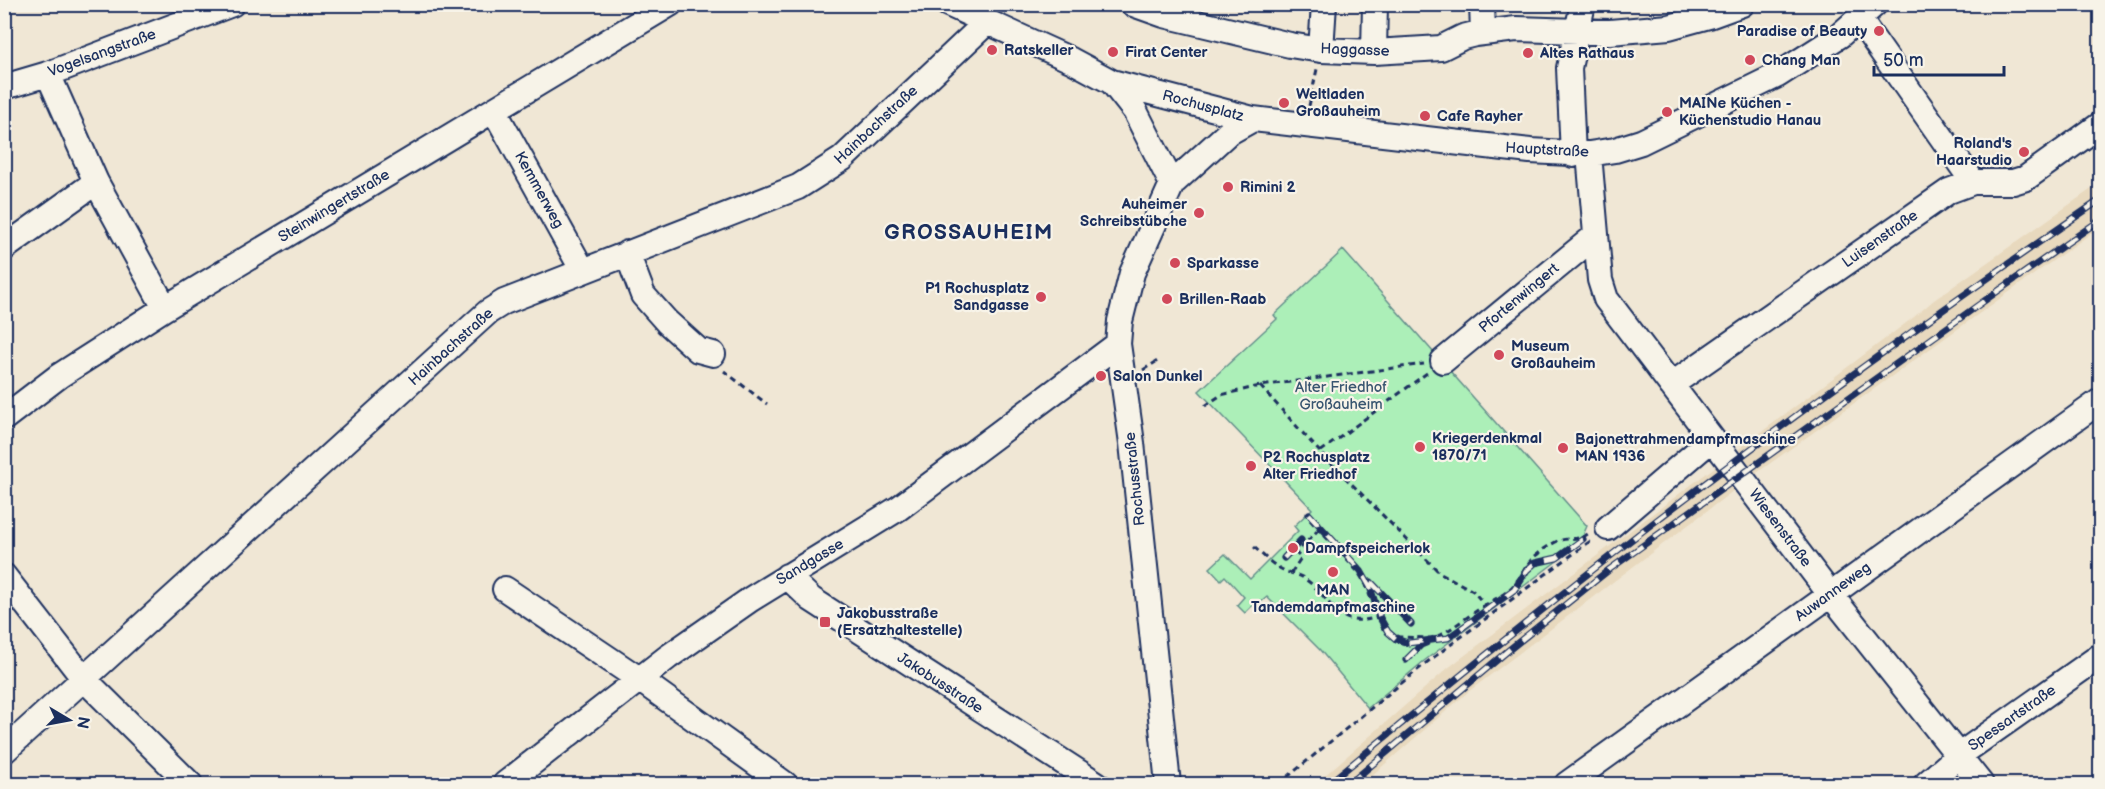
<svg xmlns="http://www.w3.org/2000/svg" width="2105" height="789" viewBox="0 0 2105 789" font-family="'Balsamiq Sans',sans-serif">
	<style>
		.built { fill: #e8d9be }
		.green { fill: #acefb8; stroke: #648f8b; stroke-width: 1.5 }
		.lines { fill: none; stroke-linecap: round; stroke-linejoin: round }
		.minor-casing { stroke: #1b2f5e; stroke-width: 28 }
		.path { stroke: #1b2f5e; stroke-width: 3; stroke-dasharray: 6 4.5; stroke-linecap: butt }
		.minor { stroke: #f7f3e8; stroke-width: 24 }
		.rail-casing { stroke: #1b2f5e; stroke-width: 7 }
		.rail { stroke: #f7f3e8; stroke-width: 4.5; stroke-dasharray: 14; stroke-linecap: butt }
		.poi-dot { fill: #d1495b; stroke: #f7f3e8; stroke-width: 2 }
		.labels { text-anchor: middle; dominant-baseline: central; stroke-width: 4.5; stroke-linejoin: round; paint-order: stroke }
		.poi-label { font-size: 15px; font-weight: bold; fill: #1b2f5e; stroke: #f7f3e8; text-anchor: start }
		.street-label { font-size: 15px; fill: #1b2f5e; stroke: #f7f3e8 }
		.park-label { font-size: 15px; fill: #385570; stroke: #f7f3e8 }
		.district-label { font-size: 21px; font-weight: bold; letter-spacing: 1.5px; fill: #1b2f5e; stroke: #f7f3e8 }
	</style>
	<rect width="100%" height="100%" fill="#f0e7d5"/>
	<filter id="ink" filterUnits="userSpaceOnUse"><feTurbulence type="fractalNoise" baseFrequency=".0167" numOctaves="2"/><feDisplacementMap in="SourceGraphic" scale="12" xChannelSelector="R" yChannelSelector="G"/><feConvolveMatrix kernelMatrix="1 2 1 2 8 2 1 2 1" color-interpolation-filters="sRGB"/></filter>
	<g filter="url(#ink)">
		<!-- built -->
		<path class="built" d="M2100 183V227L1758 472 1468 692 1362 784H1315L1448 668 1914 317 1934 300Z"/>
		<!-- green -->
		<path class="green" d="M1343 250 1587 526 1584 533 1585 540 1424 661 1368 708 1320 650 1267 597 1255 607 1253 605 1245 613 1237 605 1244 597 1225 576 1221 580 1210 568 1225 554 1250 579 1298 531 1294 526 1312 509 1199 391 1277 319 1274 315Z"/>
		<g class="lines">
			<!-- minor casing -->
			<g class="minor-casing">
				<path id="minor" d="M948 4 1071 60 1112 82 1135 111 1172 184
					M1133 4 1164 15 1290 45 1321 50 1374 52 1441 48 1463 37 1475 34 1516 29 1610 32 1669 27 1709 16 1742 4
					M1482 4 1483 33
					M1859 19 1973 182
					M1321 50 1324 4
					M1374 52 1375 4
					M48 74 96 182 165 308
					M1112 82 1253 119 1530 151 1589 154 1615 150 1641 142 1778 75 1839 36 1875 4
					M4 87 48 74 232 4
					M494 110 583 271
					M1589 154 1600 280 1606 299 1830 594 1981 784
					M1573 155 1569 68 1583 4
					M4 248 96 182
					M627 253 643 295 667 322 698 350 713 354
					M1443 361 1595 236
					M1671 385 1949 191 1973 182H2013L2026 178 2100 125
					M4 418 59 376 165 308 670 4
					M1608 528 1712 439
					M4 576 84 679 190 784
					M787 576 811 599 1097 784
					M505 589 639 679 785 784
					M4 751 488 312 504 302 798 187 842 159 987 22
					M505 784 668 657 751 599 899 508 1118 344
					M1168 784 1132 443 1118 344 1120 321 1132 273 1172 184 1228 133 1253 119
					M1567 784 2100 401
					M1926 784 1958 756 2100 656"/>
			</g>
			<!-- path -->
			<path class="path" d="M1309 106 1317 69
				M1143 370 1159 360
				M724 371 767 404
				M1427 373 1320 452 1439 572 1473 591 1485 605C1495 599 1508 593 1515 583 1524 573 1526 562 1538 554 1543 549 1551 544 1558 541 1568 537 1579 541 1589 533
				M1260 386 1320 452
				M1205 406 1221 395 1260 386 1424 364
				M1310 520 1358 572 1366 585 1377 617
				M1254 547C1263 555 1272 565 1283 570 1290 574 1299 574 1305 579 1333 598 1335 631 1377 617L1384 631 1399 637 1431 638 1443 634 1485 605
				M1291 573 1301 558 1296 553 1319 529
				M1279 784 1426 663 1592 540"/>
			<!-- minor -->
			<use href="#minor" class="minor"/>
			<!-- rail casing -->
			<g class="rail-casing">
				<path id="rail" d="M1309 514 1361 571 1370 587 1380 618 1388 632 1396 639 1408 643 1448 638 1514 590 1527 570 1535 563 1557 558 1583 539
					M1284 558 1301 540
					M1371 582 1411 624
					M1406 660 1421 645 1426 643
					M1328 784C1419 709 1511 634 1604 561 1765 435 1932 316 2100 200
					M1349 784 1510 649 1610 569 1998 291 2100 220"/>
			</g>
			<!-- rail -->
			<use href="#rail" class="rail"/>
		</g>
	</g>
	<!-- markers -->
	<g class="poi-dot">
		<circle cx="1879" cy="31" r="6"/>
		<circle cx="992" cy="50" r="6"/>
		<circle cx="1113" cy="52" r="6"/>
		<circle cx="1528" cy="53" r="6"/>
		<circle cx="1750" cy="60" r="6"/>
		<circle cx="1284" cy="103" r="6"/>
		<circle cx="1667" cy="112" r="6"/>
		<circle cx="1425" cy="116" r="6"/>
		<circle cx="2024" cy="152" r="6"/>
		<circle cx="1228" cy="187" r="6"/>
		<circle cx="1199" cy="213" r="6"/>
		<circle cx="1175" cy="263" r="6"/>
		<circle cx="1041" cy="297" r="6"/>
		<circle cx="1167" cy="299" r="6"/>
		<circle cx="1499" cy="355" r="6"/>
		<circle cx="1101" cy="376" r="6"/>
		<circle cx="1420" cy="447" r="6"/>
		<circle cx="1563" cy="448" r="6"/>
		<circle cx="1251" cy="466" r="6"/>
		<circle cx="1293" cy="548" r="6"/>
		<circle cx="1333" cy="572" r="6"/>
		<rect x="819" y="616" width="12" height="12" rx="3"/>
	</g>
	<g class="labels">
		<!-- poi labels -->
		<g class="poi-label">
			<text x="1867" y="31" text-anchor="end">Paradise of Beauty</text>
			<text x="1004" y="50">Ratskeller</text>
			<text x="1125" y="52">Firat Center</text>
			<text x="1540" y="53">Altes Rathaus</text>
			<text x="1762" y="60">Chang Man</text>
			<text x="1296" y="94">Weltladen<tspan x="1296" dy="17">Großauheim</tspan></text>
			<text x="1679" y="103">MAINe Küchen -<tspan x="1679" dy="17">Küchenstudio Hanau</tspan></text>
			<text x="1437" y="116">Cafe Rayher</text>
			<text x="2012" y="143" text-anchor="end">Roland's<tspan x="2012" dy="17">Haarstudio</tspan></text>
			<text x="1240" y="187">Rimini 2</text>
			<text x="1187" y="204" text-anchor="end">Auheimer<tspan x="1187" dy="17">Schreibstübche</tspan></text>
			<text x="1187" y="263">Sparkasse</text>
			<text x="1029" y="288" text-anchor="end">P1 Rochusplatz<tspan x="1029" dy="17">Sandgasse</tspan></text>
			<text x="1179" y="299">Brillen-Raab</text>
			<text x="1511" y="346">Museum<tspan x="1511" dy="17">Großauheim</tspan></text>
			<text x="1113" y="376">Salon Dunkel</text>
			<text x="1432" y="438">Kriegerdenkmal<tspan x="1432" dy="17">1870/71</tspan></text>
			<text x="1575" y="439">Bajonettrahmendampfmaschine<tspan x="1575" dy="17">MAN 1936</tspan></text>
			<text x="1263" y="457">P2 Rochusplatz<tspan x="1263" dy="17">Alter Friedhof</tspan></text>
			<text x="1305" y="548">Dampfspeicherlok</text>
			<text x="1333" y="590" text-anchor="middle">MAN<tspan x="1333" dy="17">Tandemdampfmaschine</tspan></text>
			<text x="837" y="613">Jakobusstraße<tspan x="837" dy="17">(Ersatzhaltestelle)</tspan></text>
		</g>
		<!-- street labels -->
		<g class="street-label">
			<text transform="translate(1355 50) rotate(2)">Haggasse</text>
			<text transform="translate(102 53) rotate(-20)">Vogelsangstraße</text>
			<text transform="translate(1203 106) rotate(15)">Rochusplatz</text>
			<text transform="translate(876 125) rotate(-43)">Hainbachstraße</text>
			<text transform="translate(1547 150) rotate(3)">Hauptstraße</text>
			<text transform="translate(539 190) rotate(61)">Kemmerweg</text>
			<text transform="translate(334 206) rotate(-31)">Steinwingertstraße</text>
			<text transform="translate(1880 239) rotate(-35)">Luisenstraße</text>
			<text transform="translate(1519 298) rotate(-40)">Pfortenwingert</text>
			<text transform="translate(451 347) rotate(-42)">Hainbachstraße</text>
			<text transform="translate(1135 479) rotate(-96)">Rochusstraße</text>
			<text transform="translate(1780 528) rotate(53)">Wiesenstraße</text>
			<text transform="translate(810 562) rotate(-31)">Sandgasse</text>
			<text transform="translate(1833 592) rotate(-36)">Auwanneweg</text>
			<text transform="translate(940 683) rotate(33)">Jakobusstraße</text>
			<text transform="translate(2012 718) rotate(-35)">Spessartstraße</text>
		</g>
		<!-- park labels -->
		<g class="park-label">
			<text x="1341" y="387">Alter Friedhof<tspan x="1341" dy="17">Großauheim</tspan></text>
		</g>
		<!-- district labels -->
		<g class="district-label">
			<text x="969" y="232">GROSSAUHEIM</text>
		</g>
	</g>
	<!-- margin -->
	<rect width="2105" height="789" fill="none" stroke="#f7f3e8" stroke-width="24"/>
	<rect x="12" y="12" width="2081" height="765" fill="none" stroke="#1b2f5e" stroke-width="2" filter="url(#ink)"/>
	<!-- north arrow -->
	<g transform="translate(69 720) rotate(100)" stroke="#f7f3e8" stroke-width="4.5" paint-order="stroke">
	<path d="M0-4.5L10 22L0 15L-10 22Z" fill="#1b2f5e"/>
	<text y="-9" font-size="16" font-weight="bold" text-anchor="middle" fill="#1b2f5e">N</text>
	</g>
	<!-- scale -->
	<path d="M1874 66v9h130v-9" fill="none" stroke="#1b2f5e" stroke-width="3"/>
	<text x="1883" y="66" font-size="18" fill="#1b2f5e" stroke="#f7f3e8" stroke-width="4.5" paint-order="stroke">50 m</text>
</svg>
